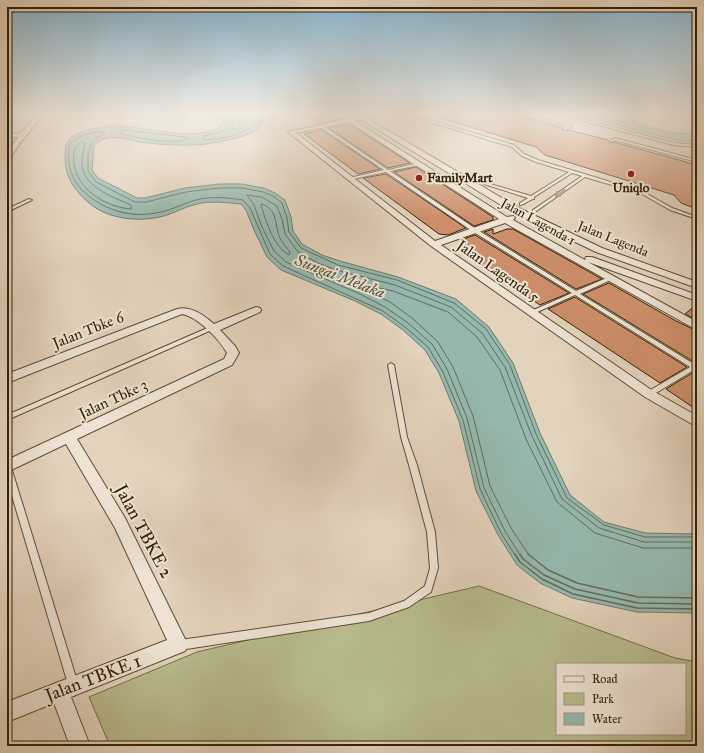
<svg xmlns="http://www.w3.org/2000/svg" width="704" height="753" viewBox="0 0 704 753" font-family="'IM FELL Great Primer',serif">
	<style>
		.green { fill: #b8bb8d; stroke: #766e4a; fill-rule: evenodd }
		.water { fill: #95b8ae; stroke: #6e7c6b }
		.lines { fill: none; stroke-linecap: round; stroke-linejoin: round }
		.shore-far1 { stroke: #646c5a; stroke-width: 1 }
		.shore { stroke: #646c5a; stroke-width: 1.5 }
		.building { fill: #cc8e6a; stroke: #332106 }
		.service-casing { stroke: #5f4d34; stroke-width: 2 }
		.minor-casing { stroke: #5f4d34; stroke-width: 2 }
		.service { fill: #ede2d3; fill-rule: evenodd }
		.minor { fill: #ede2d3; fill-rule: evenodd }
		.oneway { stroke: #998b77 }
		.poi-dot { fill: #8f2418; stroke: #ede2d3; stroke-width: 1.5 }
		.labels { text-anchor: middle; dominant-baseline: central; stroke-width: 4; stroke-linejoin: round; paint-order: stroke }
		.far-poi-label { font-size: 13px; font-weight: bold; fill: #332106; stroke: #ede2d3; text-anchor: start }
		.far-street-label { font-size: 13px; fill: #332106; stroke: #ede2d3 }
		.street-label { font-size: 15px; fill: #332106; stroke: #ede2d3 }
		.water-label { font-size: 16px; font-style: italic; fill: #504e38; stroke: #ede2d3 }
		.near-street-label { font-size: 18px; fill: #332106; stroke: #ede2d3 }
	</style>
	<rect width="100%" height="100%" fill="#e3d2bc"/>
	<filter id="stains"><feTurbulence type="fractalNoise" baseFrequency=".005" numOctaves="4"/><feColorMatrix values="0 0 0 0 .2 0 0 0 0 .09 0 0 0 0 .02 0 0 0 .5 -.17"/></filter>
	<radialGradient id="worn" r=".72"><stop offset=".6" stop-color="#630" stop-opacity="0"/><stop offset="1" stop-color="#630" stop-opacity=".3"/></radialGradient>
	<!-- green -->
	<path class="green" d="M479 586 675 658 697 662V746H110L89 697 197 652ZM557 664H685V734H557Z"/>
	<!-- water -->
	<path class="water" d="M181 114H259L263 120C261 129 252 133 243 136 223 142 201 146 180 145 167 145 154 144 140 142 130 140 118 136 107 138 102 139 98 142 94 145L92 170 98 178 137 198H145L185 188 219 184H242L264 188 275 193 285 200 291 217 293 231 302 244 322 255 340 261 398 277 456 299 489 327 513 363 540 433 570 495 604 522 645 533 697 534V613L637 612 572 598 540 583 517 565 498 535 476 491 459 421 439 373 425 350 403 330 381 314 355 301 281 270 267 257 254 230 246 210 241 204C228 203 215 201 202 203 190 205 178 211 167 215 142 223 109 220 89 203 74 190 65 177 65 156 65 140 70 136 85 131 97 127 111 125 124 126 148 128 206 144 224 123L222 118Z
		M575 114H645L631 122 673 133 697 134V141H679Z"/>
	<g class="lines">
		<!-- shore-far1 -->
		<path class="shore-far1" d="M220 114 227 119 226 127 220 132 204 136V140C223 139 244 135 259 122L257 114
			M230 114 233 120 232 128 234 129 252 122V114
			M591 114 626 123 630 118 637 114
			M122 130 186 137 188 139C168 145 141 138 121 134L120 132Z
			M83 141 85 143C84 152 80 162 83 171 89 189 115 198 131 205V209C101 207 66 182 75 148Z
			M262 204C277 209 275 223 279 236 281 242 286 247 290 252L289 255C273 246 267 223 261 206Z
			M515 555 501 533 480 489 463 420 443 372 428 347 405 327 383 311 283 266 270 254 250 208 243 200C229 198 214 196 200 199 189 201 179 207 168 210 137 220 105 213 81 189 70 177 66 160 70 144 79 135 91 132 104 132V135L97 137 91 144 88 154V171L96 182 135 202H146L186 192 219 188H242L263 192 273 196 282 203 287 218 289 232 301 248 338 265 397 280 454 303 486 329 510 365 536 434 567 498 604 525 645 537H697
			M520 555 505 531 484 488 467 418 447 369 432 344 408 323 385 307 358 293 286 262 274 251 262 227 254 205 247 195 262 197 277 206 282 219 285 234 298 252 318 263 336 270 395 285 451 307 482 333 505 367 532 436 562 499 599 528 644 542H697
			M529 555 511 528 490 486 473 416 453 367 438 342 412 318 390 302 357 286 356 283 393 291 448 312 477 337 500 370 526 439 557 502 595 533 643 548H697"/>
		<!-- shore -->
		<path class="shore" d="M515 554 520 562 542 579 573 594 637 608 697 609
			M520 554 523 559 544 575 575 589 638 603 697 604
			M528 554 548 570 577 583 638 597 697 598"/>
	</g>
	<!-- building -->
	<path class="building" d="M328 114H333L341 119 319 124 310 117Z
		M435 114H511L562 128V130L564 131 569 130 608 140 610 143 614 142 697 165V209L681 203 674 195 545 155 536 147 434 116Z
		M349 124 351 125 410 163 388 168 329 128Z
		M322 130 380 169 358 174 304 134Z
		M416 167 493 217V220L474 226 394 172Z
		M386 174 466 228 448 235 439 234 363 178Z
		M493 229V234L507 229H513L602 279 576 289 484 232Z
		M475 235 569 293 540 305 460 250 466 238Z
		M609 283 676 321 697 331V361L694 362 583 294Z
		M575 297 687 367 660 383 548 309Z
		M697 304V320L685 314Z
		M694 372H697V410L666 389Z"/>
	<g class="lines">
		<!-- service casing -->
		<g class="service-casing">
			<path id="service" d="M92 114H121C114 117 99 117 92 114Z
				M377 114H381L370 117 369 116Z
				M407 114H410L514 145 524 154 538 160 644 192 672 208 697 217V219L670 210 642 194 585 177 535 212H533V210L582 176 572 173 534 197V199C529 199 525 205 520 205V203L528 198 484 184 487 183 531 196 569 172 536 162 522 156 512 147 407 115Z
				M522 114H525L572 126 565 130 563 129 567 126 522 115Z
				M560 114H563L674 143 697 145V147L674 145 560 115Z
				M320 125H322L388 170 419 163V165L390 171 476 229 576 291 609 277H613V279L580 294 694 364H697V371L694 370 651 396H647L646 394 647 392 690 367 575 295 533 314H529L528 313 529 312 572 293 472 231 386 172 349 180V178L384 170 320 127Z
				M615 138 697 160V162L615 140 611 142 609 141Z
				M29 199 32 200 7 212V209Z
				M212 326 215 328 214 329 7 420V415Z
				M391 363 394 365 407 437 417 465 435 532 438 568 431 592 409 607 369 621 180 650 177 648 175 645 177 642 180 640 369 613 404 601 425 586 430 568 427 532 409 465 401 437 388 365Z
				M7 464 9 465 11 467 78 684 76 687 73 689 70 687 68 684 7 479Z"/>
		</g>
		<!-- minor casing -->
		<g class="minor-casing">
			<path id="minor" d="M38 114H44L20 143 9 160 7 161V153L18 137 7 138V134L21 133Z
				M353 114H360L517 207 602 248 697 282V288L596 252 511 211 360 119 355 121 507 217 514 216 515 218 513 220 585 260 586 257H592L697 295V301L588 262 697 322V330L505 223 441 245 653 391 697 416V427L645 397 431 246 288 132 357 117ZM349 122 499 219 435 241 296 133Z
				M256 307 260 308 261 310 260 312 220 330 235 346 239 353 232 365 77 439 125 518 185 639 188 645 185 651 71 697 90 746H70L54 703 7 722V702L167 640 115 528 66 444 7 472V460L224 359 227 353C219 339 198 317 182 314L7 383V374L177 309C191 305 205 316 214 324Z"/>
		</g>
		<!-- service -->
		<use href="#service" class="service"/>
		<!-- minor -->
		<use href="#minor" class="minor"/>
	</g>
	<!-- one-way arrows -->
	<defs><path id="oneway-shaft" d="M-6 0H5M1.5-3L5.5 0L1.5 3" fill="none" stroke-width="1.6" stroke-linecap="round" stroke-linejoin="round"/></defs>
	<use class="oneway" href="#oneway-shaft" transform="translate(560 193) rotate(144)"/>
	<!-- sky -->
	<linearGradient id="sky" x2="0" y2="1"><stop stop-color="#87b6d1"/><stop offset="0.52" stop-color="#f2ebe1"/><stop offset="1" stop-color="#f2ebe1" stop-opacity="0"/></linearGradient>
	<rect width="704" height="219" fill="url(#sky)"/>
	<!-- markers -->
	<g class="poi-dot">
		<circle cx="631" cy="174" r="4"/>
		<circle cx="419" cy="178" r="4"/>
	</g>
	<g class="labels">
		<!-- far-poi labels -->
		<g class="far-poi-label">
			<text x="427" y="178">FamilyMart</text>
			<text x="631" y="188" text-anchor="middle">Uniqlo</text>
		</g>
		<!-- far-street labels -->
		<g class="far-street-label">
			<text transform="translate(538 222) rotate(29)">Jalan Lagenda 1</text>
			<text transform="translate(613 239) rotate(22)">Jalan Lagenda</text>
		</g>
		<!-- street labels -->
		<g class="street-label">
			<text transform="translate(498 271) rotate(35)">Jalan Lagenda 5</text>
			<text transform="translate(88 330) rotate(-22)">Jalan Tbke 6</text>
			<text transform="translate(113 399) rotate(-25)">Jalan Tbke 3</text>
		</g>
		<!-- water labels -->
		<g class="water-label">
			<text transform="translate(340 276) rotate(21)">Sungai Melaka</text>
		</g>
		<!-- near-street labels -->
		<g class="near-street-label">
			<text transform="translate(144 531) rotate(62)">Jalan TBKE 2</text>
			<text transform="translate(93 678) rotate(-21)">Jalan TBKE 1</text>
		</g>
	</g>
	<!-- margin -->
	<rect width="704" height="753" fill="none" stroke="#e3d2bc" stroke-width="24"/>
	<rect x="8" y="8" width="688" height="737" fill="none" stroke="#332106" stroke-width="2"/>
	<rect x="12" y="12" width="680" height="729" fill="none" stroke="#332106"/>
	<!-- legend -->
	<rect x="556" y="663" width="130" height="72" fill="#ede2d3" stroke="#a39581"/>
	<rect x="564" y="676" width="20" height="6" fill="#ede2d3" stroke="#a39581"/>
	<text x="592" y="683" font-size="12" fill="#332106">Road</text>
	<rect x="564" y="693" width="20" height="12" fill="#b8bb8d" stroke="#a39581"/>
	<text x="592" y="703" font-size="12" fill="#332106">Park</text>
	<rect x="564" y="713" width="20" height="12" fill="#95b8ae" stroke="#a39581"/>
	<text x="592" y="723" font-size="12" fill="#332106">Water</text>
	<rect width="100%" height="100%" filter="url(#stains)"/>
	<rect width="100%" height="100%" fill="url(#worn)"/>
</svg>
